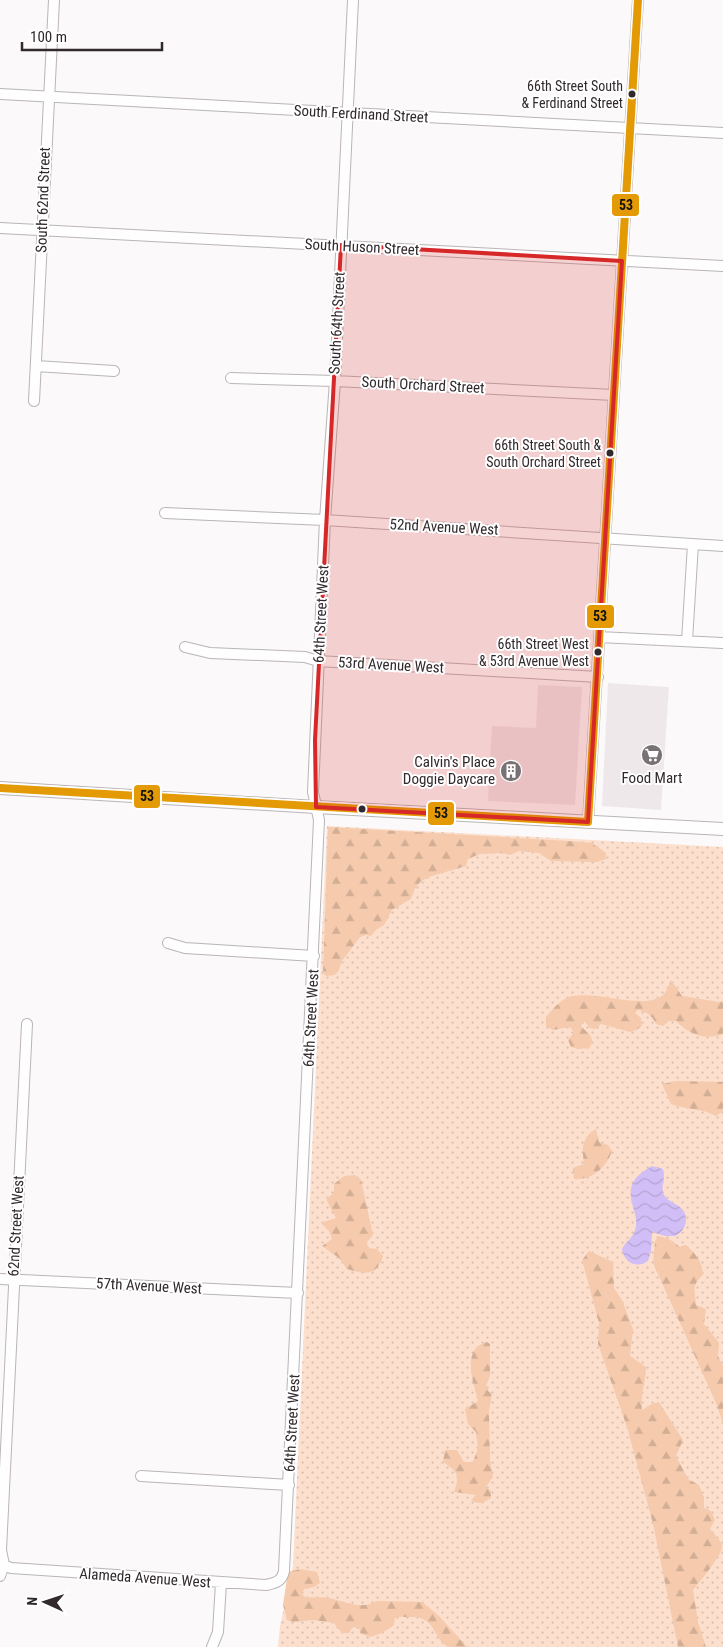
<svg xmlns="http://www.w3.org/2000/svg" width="723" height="1647" viewBox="0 0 723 1647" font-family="'Roboto Condensed',sans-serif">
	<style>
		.built { fill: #efe8ea }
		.grass { fill: url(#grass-dots) }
		.forest { fill: url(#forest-firs) }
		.water { fill: url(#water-waves) }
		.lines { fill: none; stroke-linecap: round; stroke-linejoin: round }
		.minor-casing { stroke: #bab5b7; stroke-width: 12 }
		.major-casing { stroke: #bab5b7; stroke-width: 14 }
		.minor { stroke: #fefefe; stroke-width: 10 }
		.major { stroke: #fefefe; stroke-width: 12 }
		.bus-1-casing { stroke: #fff; stroke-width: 11 }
		.bus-1 { stroke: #e39a04; stroke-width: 8 }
		.marked { fill: #d62828; fill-opacity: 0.2; stroke: #d62828; stroke-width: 4; stroke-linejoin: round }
		.bus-dot { fill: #31292c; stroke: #fff; stroke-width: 2 }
		.labels { text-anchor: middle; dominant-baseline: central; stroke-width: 4; stroke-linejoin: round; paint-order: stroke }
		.bus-label { font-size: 14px; fill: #31292c; stroke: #fff; text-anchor: end }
		.street-label { font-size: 15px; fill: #31292c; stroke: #fff }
		.poi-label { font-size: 15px; fill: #31292c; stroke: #fff; text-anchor: end }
		.line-badge { stroke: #fff; stroke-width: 2 }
		.pale-badge-label { font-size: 14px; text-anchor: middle; font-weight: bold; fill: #111 }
	</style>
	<defs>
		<pattern id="grass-dots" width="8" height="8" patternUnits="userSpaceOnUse" patternTransform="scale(1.25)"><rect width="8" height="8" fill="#fddfcd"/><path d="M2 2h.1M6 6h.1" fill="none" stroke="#d9bfb0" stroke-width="1.8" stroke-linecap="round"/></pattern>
		<pattern id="forest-firs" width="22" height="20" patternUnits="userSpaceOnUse" patternTransform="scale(1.25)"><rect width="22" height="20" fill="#f5caad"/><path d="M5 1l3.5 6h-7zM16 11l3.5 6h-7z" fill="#d2ae95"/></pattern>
		<pattern id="water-waves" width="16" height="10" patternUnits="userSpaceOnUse" patternTransform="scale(1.25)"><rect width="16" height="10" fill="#d2bef6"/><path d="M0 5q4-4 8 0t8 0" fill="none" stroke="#b5a3d3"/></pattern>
	</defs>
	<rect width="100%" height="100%" fill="#fbf9fa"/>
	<!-- built -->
	<path class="built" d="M608 683 669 687 661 810 602 806Z
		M538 685 582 687 575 805 488 801 492 726 536 728Z"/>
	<!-- grass -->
	<path class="grass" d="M327 826 723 847V1647H278L280 1626 293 1566Z"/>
	<!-- forest -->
	<path class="forest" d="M328 827 568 841 592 843 606 853V859L597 862 551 861 539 853 519 851 510 855 503 853 480 854 468 859 466 866 432 876 421 881 414 890 411 899 392 910 384 925 377 929 371 936 366 935 360 937 342 961 338 972 334 975 326 976 323 973Z
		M671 980 682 996 719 1002 723 1001V1034C705 1041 689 1034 676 1021H669L663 1026 656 1024C652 1015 646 1012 638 1010L635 1013 641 1018 642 1026 636 1030 630 1032 601 1024 595 1029 590 1028 584 1021 581 1026 590 1035 593 1042 589 1048 578 1049 571 1047 568 1040 574 1032 570 1027 553 1030 546 1026V1017C552 1010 560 1000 569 997 595 989 646 1012 664 994 667 991 669 984 671 980Z
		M677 1081 723 1082V1111L716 1116C702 1108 686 1110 671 1104L662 1084Z
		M596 1129 599 1142 608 1145 612 1151C607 1167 591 1181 574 1179L573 1168 584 1164C582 1148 581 1138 596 1129Z
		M355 1175 361 1180 373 1235 367 1242 368 1248 377 1249 383 1256C377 1277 364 1274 347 1269L339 1258 322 1246 332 1239 329 1231 321 1223 336 1218 326 1199 334 1193V1184L344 1176Z
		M659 1236 669 1239 680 1247 686 1245C696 1255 702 1260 703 1275 691 1286 695 1290 696 1305L706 1309 704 1324 719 1343 718 1356 723 1366V1423L716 1403 653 1263 655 1241Z
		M589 1251 613 1262 614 1288 622 1300 633 1329 630 1356 646 1367C646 1382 640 1395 642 1410L652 1404 659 1402 683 1440 676 1456 688 1479 699 1485 704 1498V1508L711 1511 715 1520 710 1529C714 1534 720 1539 722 1545 723 1555 699 1582 693 1590L698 1622 706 1647H678L653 1524 627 1427 598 1344 599 1323 582 1260Z
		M487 1342 490 1344V1376L486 1386 488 1391 492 1394 489 1411 490 1460 493 1477 486 1487 491 1491V1498C484 1503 479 1505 471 1500L476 1495 454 1492C460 1475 458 1472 443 1462L445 1450H457L464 1462H473L478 1448 476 1432 468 1424 465 1409 478 1401C473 1382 461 1348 487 1342Z
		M300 1569 317 1572 320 1583 314 1587 304 1589 302 1594 305 1597C313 1598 322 1597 329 1598 348 1602 359 1610 377 1601L422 1602 439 1616 467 1647C462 1647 455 1647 450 1647 432 1642 439 1617 411 1617 405 1617 400 1616 395 1618L394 1625 382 1633 370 1637 360 1633 359 1626 352 1628 349 1633H342L334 1623 313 1620 293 1622 287 1620 283 1605 288 1572Z"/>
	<!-- water -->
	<path class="water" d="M652 1166 663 1169C666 1179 661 1184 663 1192 667 1206 687 1202 686 1221 685 1228 681 1233 675 1236H665L652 1232 651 1251 648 1261C637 1269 624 1263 622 1249 625 1242 633 1238 635 1230 638 1222 635 1215 633 1207 627 1185 633 1177 652 1166Z"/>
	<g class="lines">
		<!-- minor casing -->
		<g class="minor-casing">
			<path id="minor" d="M0 94 723 133
				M0 228 723 266
				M36 366 114 371
				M231 378 335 381 614 395
				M34 401 54 0
				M165 513 325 520 723 546
				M599 637 722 643
				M687 641 693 544
				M185 647 210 653 305 657 318 661 598 677
				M588 822 638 0
				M168 943 185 948 314 956
				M0 1279 298 1293
				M141 1476 289 1485
				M0 1567 4 1565 11 1568 266 1585C276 1583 282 1581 284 1571L319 820 313 792 325 520 335 381 353 0
				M0 1576 4 1565 1 1550 27 1024
				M212 1647 218 1632 221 1583"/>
		</g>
		<!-- major casing -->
		<g class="major-casing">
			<path id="major" d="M0 788 316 807 723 829"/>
		</g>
		<!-- minor -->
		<use href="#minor" class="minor"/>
		<!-- major -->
		<use href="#major" class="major"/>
		<!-- bus-1 casing -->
		<g class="bus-1-casing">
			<path id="bus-1" d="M0 788 588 822
				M588 822 638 0"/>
		</g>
		<!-- bus-1 -->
		<use href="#bus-1" class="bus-1"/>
	</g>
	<!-- marked area -->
	<path class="marked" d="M341 245 622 261 588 822 316 807 315 740Z"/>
	<!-- icons -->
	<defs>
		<g id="supermarket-disc" transform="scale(1.125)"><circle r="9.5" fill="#787274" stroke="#fff"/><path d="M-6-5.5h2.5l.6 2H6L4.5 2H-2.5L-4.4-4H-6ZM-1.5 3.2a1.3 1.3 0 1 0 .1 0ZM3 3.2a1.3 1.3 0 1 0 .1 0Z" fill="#fff"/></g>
		<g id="building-disc" transform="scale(1.125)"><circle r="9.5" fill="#787274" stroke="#fff"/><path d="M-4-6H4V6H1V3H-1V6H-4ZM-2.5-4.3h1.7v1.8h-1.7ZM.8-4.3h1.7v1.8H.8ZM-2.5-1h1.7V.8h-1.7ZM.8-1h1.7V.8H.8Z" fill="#fff"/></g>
	</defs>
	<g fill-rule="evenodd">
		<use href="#supermarket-disc" x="652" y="755"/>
		<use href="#building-disc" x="511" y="771"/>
	</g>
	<!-- markers -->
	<g class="bus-dot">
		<circle cx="632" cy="94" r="4.5"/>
		<circle cx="610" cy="453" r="4.5"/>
		<circle cx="598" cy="652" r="4.5"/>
		<circle cx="362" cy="809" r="4.5"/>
	</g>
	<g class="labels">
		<!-- bus labels -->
		<g class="bus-label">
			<text x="623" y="86">66th Street South<tspan x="623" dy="17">&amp; Ferdinand Street</tspan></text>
			<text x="601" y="445">66th Street South &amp;<tspan x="601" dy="17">South Orchard Street</tspan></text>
			<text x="589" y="644">66th Street West<tspan x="589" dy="17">&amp; 53rd Avenue West</tspan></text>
		</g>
		<!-- street labels -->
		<g class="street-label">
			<text transform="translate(361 114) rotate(3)">South Ferdinand Street</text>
			<text transform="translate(43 200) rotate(-88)">South 62nd Street</text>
			<text transform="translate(362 247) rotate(3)">South Huson Street</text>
			<text transform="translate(337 323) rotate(-87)">South 64th Street</text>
			<text transform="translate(423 385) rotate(3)">South Orchard Street</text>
			<text transform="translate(444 527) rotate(3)">52nd Avenue West</text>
			<text transform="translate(321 614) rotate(-87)">64th Street West</text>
			<text transform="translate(391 665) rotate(3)">53rd Avenue West</text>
			<text transform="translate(311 1018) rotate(-87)">64th Street West</text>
			<text transform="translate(16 1226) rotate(-87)">62nd Street West</text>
			<text transform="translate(149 1286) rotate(3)">57th Avenue West</text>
			<text transform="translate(292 1423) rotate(-87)">64th Street West</text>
			<text transform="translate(145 1578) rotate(4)">Alameda Avenue West</text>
		</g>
		<!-- poi labels -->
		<g class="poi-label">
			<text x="495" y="762">Calvin's Place<tspan x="495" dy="17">Doggie Daycare</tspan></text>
			<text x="652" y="778" text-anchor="middle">Food Mart</text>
		</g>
	</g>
	<g class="line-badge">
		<rect x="611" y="193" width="29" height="24" rx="5" fill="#e39a04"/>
		<rect x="586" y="604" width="29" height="25" rx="5" fill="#e39a04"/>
		<rect x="133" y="784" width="28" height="25" rx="5" fill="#e39a04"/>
		<rect x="427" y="801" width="28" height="25" rx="5" fill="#e39a04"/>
	</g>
	<g class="pale-badge-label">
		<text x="626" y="210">53</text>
		<text x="600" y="621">53</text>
		<text x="147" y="801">53</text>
		<text x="441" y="818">53</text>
	</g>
	<!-- north arrow -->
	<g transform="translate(45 1602) rotate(273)" stroke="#ffffff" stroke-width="4" paint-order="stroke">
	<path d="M0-4L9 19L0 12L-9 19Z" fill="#31292c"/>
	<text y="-8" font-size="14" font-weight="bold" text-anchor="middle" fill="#31292c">N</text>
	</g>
	<!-- scale -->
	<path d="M22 42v8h140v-8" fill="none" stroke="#31292c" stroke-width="2.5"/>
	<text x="30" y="42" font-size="15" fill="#31292c" stroke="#ffffff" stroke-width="4" paint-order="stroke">100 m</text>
</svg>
